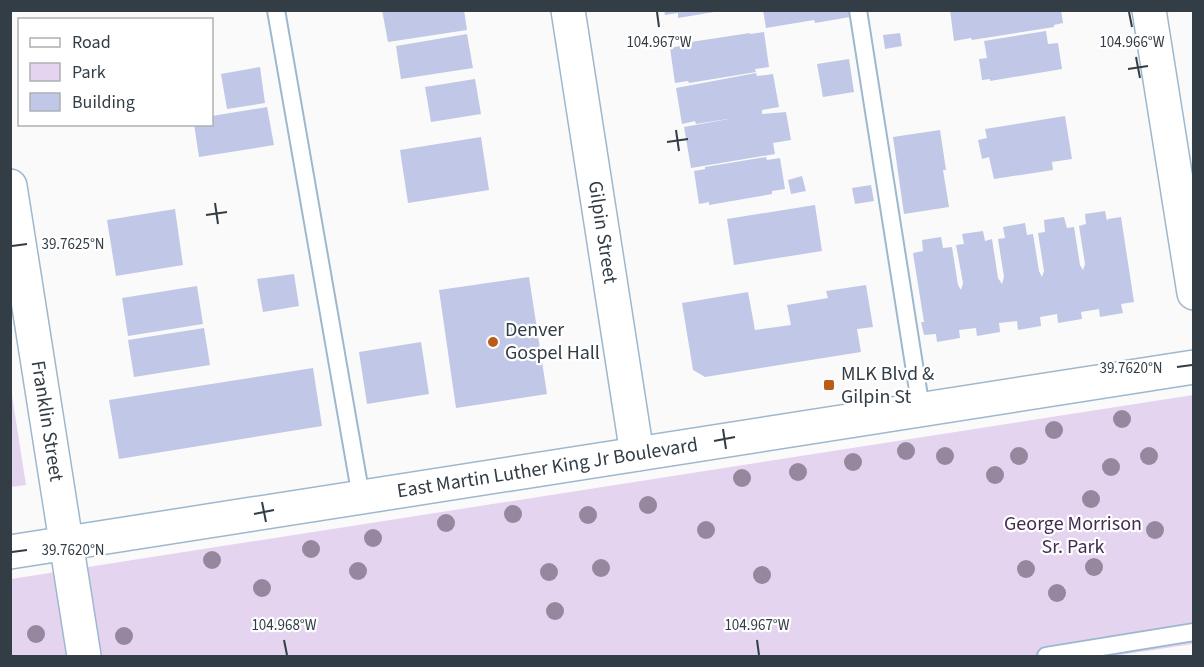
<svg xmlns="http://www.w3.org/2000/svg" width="1204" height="667" viewBox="0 0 1204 667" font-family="'Source Sans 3',sans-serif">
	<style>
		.green { fill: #e4d4f0 }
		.building { fill: #c1c7e6 }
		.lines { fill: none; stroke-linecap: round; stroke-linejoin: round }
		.service-casing { stroke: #9db8ce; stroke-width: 20 }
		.minor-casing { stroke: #9db8ce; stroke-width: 36 }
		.tertiary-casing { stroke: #9db8ce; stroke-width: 36 }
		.secondary-casing { stroke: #9db8ce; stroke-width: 36 }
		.service { stroke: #fff; stroke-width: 16 }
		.minor { stroke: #fff; stroke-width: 33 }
		.tertiary { stroke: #fff; stroke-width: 33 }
		.secondary { stroke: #fff; stroke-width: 33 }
		.tree { fill: #95889e }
		.ticks { fill: none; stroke: #323d46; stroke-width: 2 }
		.poi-dot { fill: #bb5b18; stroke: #fff; stroke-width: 2 }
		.labels { text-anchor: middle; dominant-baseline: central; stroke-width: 4.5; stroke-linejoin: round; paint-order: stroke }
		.street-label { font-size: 20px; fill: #323d46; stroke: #fff }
		.poi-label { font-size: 20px; fill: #323d46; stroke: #fff; text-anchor: start }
		.park-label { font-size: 20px; fill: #432b53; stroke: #fff }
		.ticks-label { font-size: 15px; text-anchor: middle; fill: #323d46; stroke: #fff; stroke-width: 4.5; stroke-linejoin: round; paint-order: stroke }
	</style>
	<rect width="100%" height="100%" fill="#fafafa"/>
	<!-- green -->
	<path class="green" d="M11 389 26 485 11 487H10Z
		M1193 395V644L1113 656H11V579Z"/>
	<!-- building -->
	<path class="building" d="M382 10H464L467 30 388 42Z
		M664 10H714V12L678 18V13L665 15Z
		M763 10H848L850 17 815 23 814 20 766 28Z
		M950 10H1061L1063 23 1054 25V27L972 40 971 38 954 41Z
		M1046 31 1048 44 1058 43 1062 69 990 81V79L982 80 979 59 987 58 984 41Z
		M764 32 769 67 755 69 756 72 689 83 688 81 675 83 670 48 685 45 684 43 750 33V34Z
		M900 33 902 46 885 49 883 35Z
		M467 34 473 68 401 79 396 46Z
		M849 59 854 92 823 97 817 64Z
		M260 67 265 103 227 109 221 74Z
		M756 73 757 76 773 74 779 107 762 110V114L786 112 791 140 773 143 775 154 691 168 684 127 734 118 696 124 695 121 682 124 676 88Z
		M475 79 481 114 431 122 425 87Z
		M267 107 274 145 199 157 194 124H212V116Z
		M1065 116 1072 159 1052 162 1053 170 994 179 989 157 982 159 978 140 987 138 985 129Z
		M940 130 946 170H943L949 207 904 214 893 137Z
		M481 137 489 190 408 203 400 150Z
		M766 157 767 160 780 158 785 189 772 191V194L709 205V202L699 204 694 171 705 169V167Z
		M802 176 806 191 791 194 788 180Z
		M871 185 874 201 855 204 852 188Z
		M815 205 822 251 734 265 727 219Z
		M175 209 183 265 116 276 107 220Z
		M1105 211 1107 221 1108 219 1121 217 1134 302 1121 304 1123 313 1100 317 1099 309 1081 312 1082 319 1058 323 1057 314 1040 317 1041 326 1018 330 1017 321 999 323 1000 332 977 336 976 328 959 330 960 338 937 342 936 334 924 335 921 322H924L913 253 923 251 922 240 941 237 943 248 952 247 958 285 961 290 963 283 956 245 964 244 962 234 983 231 985 241 992 239 998 278 1002 284 1004 277 998 239 1005 238 1003 227 1025 223 1027 235 1033 234 1039 271 1042 277 1044 271 1038 233 1045 232 1044 220 1064 217 1067 228 1074 227 1080 265 1083 270 1085 264 1079 226 1086 224 1085 214Z
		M294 274 299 306 263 312 257 279Z
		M529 277 547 394 456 408 439 290Z
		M866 285 873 327 857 329 861 352 705 377 693 370 682 303 748 292 755 330 791 325 787 305 828 298 826 291Z
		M197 286 203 324 128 336 122 298Z
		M204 328 210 365 134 377 128 340Z
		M421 342 429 394 367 404 359 352Z
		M313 368 322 426 119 459 109 400Z"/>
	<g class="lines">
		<!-- service casing -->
		<g class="service-casing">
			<path id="service" d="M276 10 361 497
				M858 10 921 409
				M1046 656 1194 632"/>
		</g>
		<!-- minor casing -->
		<g class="minor-casing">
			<g id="minor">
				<path id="s1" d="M568 10 637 454"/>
			</g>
		</g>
		<!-- tertiary casing -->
		<g class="tertiary-casing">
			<g id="tertiary">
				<path d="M1149 10 1194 293"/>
				<path id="s2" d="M10 186 84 656"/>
			</g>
		</g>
		<!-- secondary casing -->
		<g class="secondary-casing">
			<g id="secondary">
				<path id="s3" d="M10 552 1194 367"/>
			</g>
		</g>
		<!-- service -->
		<use href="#service" class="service"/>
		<!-- minor -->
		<use href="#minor" class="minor"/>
		<!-- tertiary -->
		<use href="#tertiary" class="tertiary"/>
		<!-- secondary -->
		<use href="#secondary" class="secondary"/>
	</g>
	<!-- trees -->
	<g class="tree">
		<circle cx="1122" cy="419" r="9"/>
		<circle cx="1054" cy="430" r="9"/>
		<circle cx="906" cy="451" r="9"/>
		<circle cx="945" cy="456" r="9"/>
		<circle cx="1019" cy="456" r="9"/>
		<circle cx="1149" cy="456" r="9"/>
		<circle cx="853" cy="462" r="9"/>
		<circle cx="1111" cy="467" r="9"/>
		<circle cx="798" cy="472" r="9"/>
		<circle cx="995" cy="475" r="9"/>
		<circle cx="742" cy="478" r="9"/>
		<circle cx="1091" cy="499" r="9"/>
		<circle cx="648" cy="505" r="9"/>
		<circle cx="513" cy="514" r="9"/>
		<circle cx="588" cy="515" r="9"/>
		<circle cx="446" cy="523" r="9"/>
		<circle cx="706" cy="530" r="9"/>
		<circle cx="1155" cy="530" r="9"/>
		<circle cx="373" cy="538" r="9"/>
		<circle cx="311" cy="549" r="9"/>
		<circle cx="212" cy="560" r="9"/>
		<circle cx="1094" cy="567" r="9"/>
		<circle cx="601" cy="568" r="9"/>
		<circle cx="1026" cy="569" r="9"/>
		<circle cx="358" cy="571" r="9"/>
		<circle cx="549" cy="572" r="9"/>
		<circle cx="762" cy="575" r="9"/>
		<circle cx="262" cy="588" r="9"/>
		<circle cx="1057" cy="593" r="9"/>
		<circle cx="555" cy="611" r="9"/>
		<circle cx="36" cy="634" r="9"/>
		<circle cx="124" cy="636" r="9"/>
	</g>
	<!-- ticks -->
	<path class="ticks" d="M657 12 659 27M1129 12 1132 27M1136 57 1140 78M1128 69 1148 66M676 130 679 151M667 142 688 139M215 203 218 224M206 215 227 212M12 246 27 244M1177 367 1192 365M723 429 726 449M714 441 735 437M262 502 266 522M254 514 274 510M12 552 27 550M284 640 287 655M757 640 759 655"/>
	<!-- markers -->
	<g class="poi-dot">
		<circle cx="493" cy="342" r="6"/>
		<rect x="823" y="379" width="12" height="12" rx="3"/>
	</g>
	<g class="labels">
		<!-- street labels -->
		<g class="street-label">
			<text stroke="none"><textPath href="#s1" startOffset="225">Gilpin Street</textPath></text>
			<text stroke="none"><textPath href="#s2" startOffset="238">Franklin Street</textPath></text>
			<text stroke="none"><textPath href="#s3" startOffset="544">East Martin Luther King Jr Boulevard</textPath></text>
		</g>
		<!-- poi labels -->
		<g class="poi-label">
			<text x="505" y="330">Denver<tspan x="505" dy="23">Gospel Hall</tspan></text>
			<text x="841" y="374">MLK Blvd &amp;<tspan x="841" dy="23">Gilpin St</tspan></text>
		</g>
		<!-- park labels -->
		<g class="park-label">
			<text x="1073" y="524">George Morrison<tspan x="1073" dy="23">Sr. Park</tspan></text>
		</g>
	</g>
	<g class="ticks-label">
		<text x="659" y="47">104.967°W</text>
		<text x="1132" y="47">104.966°W</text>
		<text x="73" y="249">39.7625°N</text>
		<text x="1131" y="373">39.7620°N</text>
		<text x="73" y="555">39.7620°N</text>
		<text x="284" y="630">104.968°W</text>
		<text x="757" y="630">104.967°W</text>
	</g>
	<!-- border -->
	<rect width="1204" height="667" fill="none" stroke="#323d46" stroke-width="24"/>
	<!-- legend -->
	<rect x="18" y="18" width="195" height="108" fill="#ffffff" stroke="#adb1b5" stroke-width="1.5"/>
	<rect x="30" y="38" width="30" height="9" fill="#ffffff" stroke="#adb1b5" stroke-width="1.5"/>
	<text x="72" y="48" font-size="18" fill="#323d46">Road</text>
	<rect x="30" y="63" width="30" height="18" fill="#e4d4f0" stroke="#adb1b5" stroke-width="1.5"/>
	<text x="72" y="78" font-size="18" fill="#323d46">Park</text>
	<rect x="30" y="93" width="30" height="18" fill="#c1c7e6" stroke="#adb1b5" stroke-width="1.5"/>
	<text x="72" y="108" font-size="18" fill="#323d46">Building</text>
</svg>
